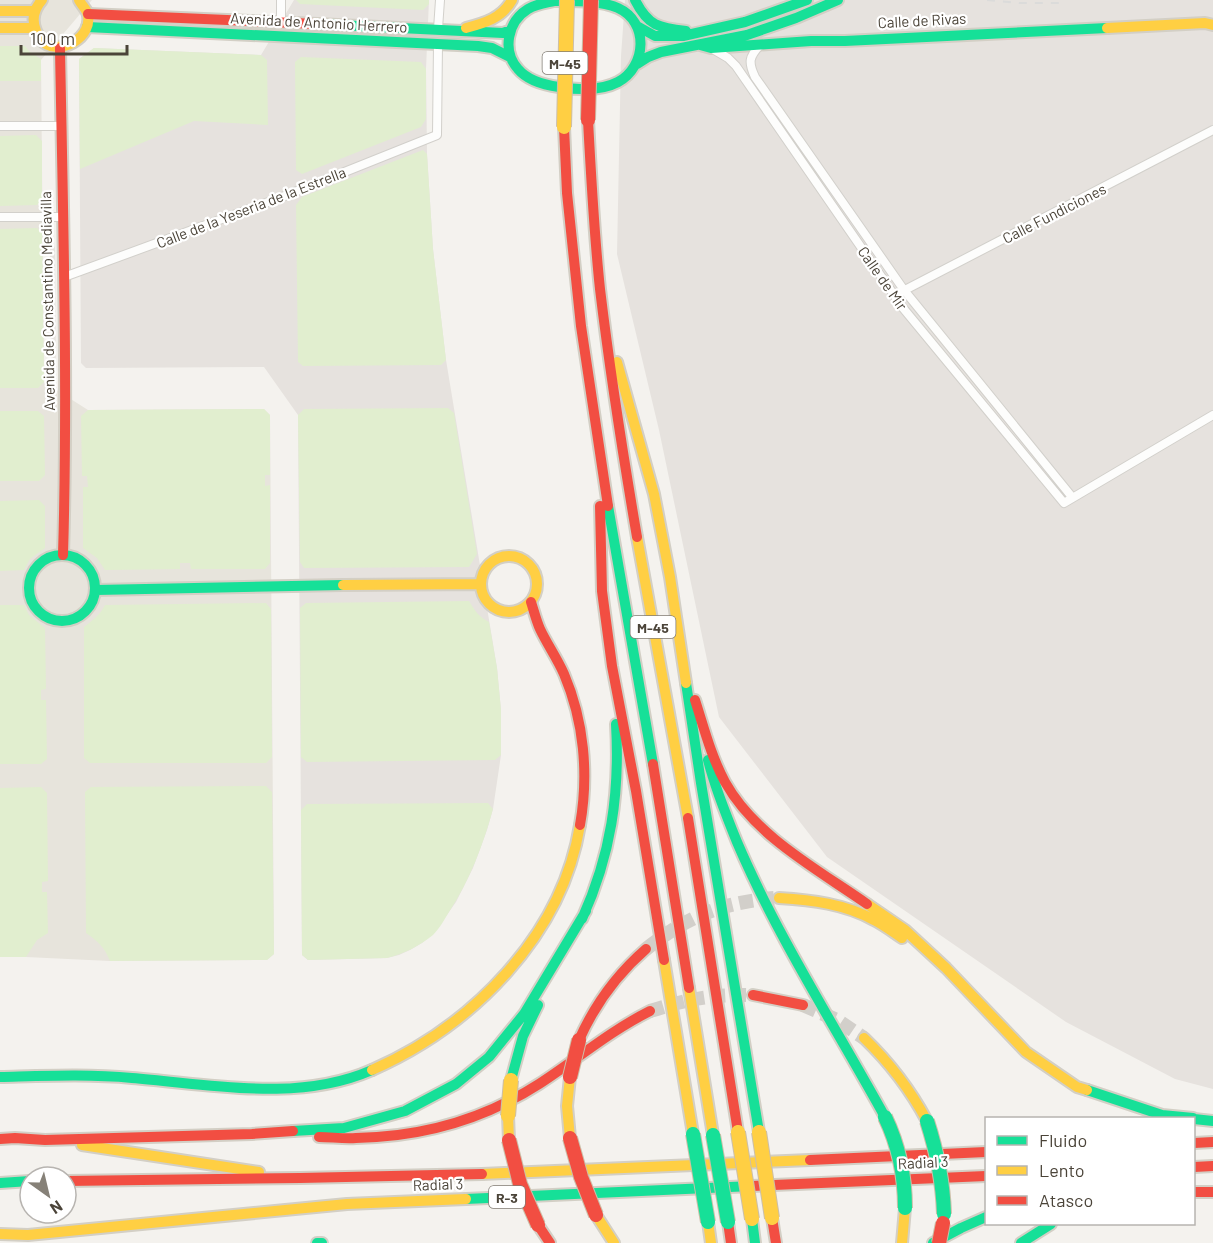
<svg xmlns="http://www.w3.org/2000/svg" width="1213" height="1243" viewBox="0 0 1213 1243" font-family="Barlow,sans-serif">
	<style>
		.residential { fill: #e7e4dc }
		.industrial { fill: #e6e2de }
		.green { fill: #e1eecf }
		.parking { fill: #e6e3df }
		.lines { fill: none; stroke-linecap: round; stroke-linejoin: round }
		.highway-tunnel { stroke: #d2cfca; stroke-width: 14; stroke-dasharray: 14 7; stroke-linecap: butt }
		.street-casing { stroke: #d2d0cb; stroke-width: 10 }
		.fast-casing { stroke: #d3cfc5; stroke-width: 14 }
		.slow-casing { stroke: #d3cfc5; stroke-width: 14 }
		.jam-casing { stroke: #d3cfc5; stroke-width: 14 }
		.street { stroke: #fdfdfc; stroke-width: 8 }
		.fast { stroke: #16e098; stroke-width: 10 }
		.slow { stroke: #ffcf43; stroke-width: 10 }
		.jam { stroke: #f24e42; stroke-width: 10 }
		.rail { stroke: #dbdbda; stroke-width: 2; stroke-dasharray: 8 8; stroke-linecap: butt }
		.fast-bridge-casing { stroke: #ccbfa9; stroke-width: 16; stroke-linecap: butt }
		.slow-bridge-casing { stroke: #ccbfa9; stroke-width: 16; stroke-linecap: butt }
		.jam-bridge-casing { stroke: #ccbfa9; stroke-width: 16; stroke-linecap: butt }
		.fast-bridge { stroke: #16e098; stroke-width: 14 }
		.slow-bridge { stroke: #ffcf43; stroke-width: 14 }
		.jam-bridge { stroke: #f24e42; stroke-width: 14 }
		.labels { text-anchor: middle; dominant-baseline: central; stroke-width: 4.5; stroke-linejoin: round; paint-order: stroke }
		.shield { fill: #fff; stroke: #817c74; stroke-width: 1.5 }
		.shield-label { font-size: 14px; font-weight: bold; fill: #4b4439 }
		.street-label { font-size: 15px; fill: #4b4439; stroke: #fff }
	</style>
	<rect width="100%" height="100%" fill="#f4f2ee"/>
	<!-- residential -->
	<path class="residential" d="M0 0H92L41 60 44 382 88 410 264 409 270 415 274 954 267 960 110 961 26 957H0Z"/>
	<!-- industrial -->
	<path class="industrial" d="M294 0H429L426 69 427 154 433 249 446 360 497 668 501 710V755L493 809 487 830 473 868 456 902 434 933 422 943 410 950 399 955 387 958 308 960 302 955 298 415 264 367 86 368 81 363 79 59 94 48 261 55Z
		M625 0H1213V1089L1175 1079 1066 1022 827 857 719 717 659 430 617 254 621 56Z"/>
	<!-- green -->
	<path class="green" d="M296 0H429V4L423 10 300 4Z
		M0 46H25L30 52 41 59V81H0Z
		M94 48 261 55 267 60 268 125 194 121 80 169 79 59Z
		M301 57 421 62 426 69V119L421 127 302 174 296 170 295 62Z
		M36 135 42 141V200L37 205 0 206V136Z
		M423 150 427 154 433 249 446 360 441 365 303 366 298 362 296 205 302 197Z
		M37 228 42 233 44 382 38 388H0V229Z
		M448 408 454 413 477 554 469 567 304 568 300 562 298 415 304 409Z
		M264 409 270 415V475H265V486L270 485V563L265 569H191L190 563H180V569L105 570 97 558 83 548V487H88L87 476H82L81 416 88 410Z
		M0 411H38L44 416 45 475 39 481H0Z
		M39 500 45 506V548L30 559 24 570 0 571V501Z
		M469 601C475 611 479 617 489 622L497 668 501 710V755L495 760 307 762 301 757 300 608 306 603Z
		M266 603 271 609 272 757 266 763H90L84 758V627C93 620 100 615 105 605Z
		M0 605H24L29 615 45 628 46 689 41 690V700H46L47 759 41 764H0Z
		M266 786 272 792 274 954 267 960 110 961C105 948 98 941 86 933L85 792 91 787Z
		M41 787 47 793 48 881 42 882V892H47L48 933 37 940 26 957H0V788Z
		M488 803 493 809C483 845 470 880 449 912 444 920 440 928 433 935 419 946 404 954 387 958L308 960 302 955 301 810 307 804Z"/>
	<!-- parking -->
	<path class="parking" d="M50 242 55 246 56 374 51 371Z"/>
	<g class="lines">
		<!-- highway-tunnel -->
		<path class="highway-tunnel" d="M646 949C688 916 721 903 774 898
			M803 1005 837 1020 864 1038
			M650 1011C688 999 713 994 753 995"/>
		<!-- street casing -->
		<g class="street-casing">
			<path id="street" d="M281 22V0
				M438 29 440 0
				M760 45C749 57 748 62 755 77L904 290 1072 497
				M711 48 728 58 736 66 903 308 1064 503 1213 415
				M0 126H61
				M0 217H62
				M64 277 282 197 437 135 438 44
				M901 292 1213 130"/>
		</g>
		<!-- fast casing -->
		<g class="fast-casing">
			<path id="fast" d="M635 0C648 26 659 28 686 31
				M554 1C575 1 599 0 618 8 649 22 647 66 618 82 601 91 578 90 559 87 544 85 528 81 518 69 502 51 507 22 528 9 536 4 545 3 554 1Z
				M317 24 503 33 511 30
				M637 26 655 36H683L745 22 807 0
				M87 27 478 46 492 48 510 57
				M700 45 711 48 811 41H845L1107 28
				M637 64 648 57 661 52 747 35 796 18 838 0
				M608 506 653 764
				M29 588a33 33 0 1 1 66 0a33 33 0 1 1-66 0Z
				M96 590 343 585
				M686 683 701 783 759 1132
				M708 760C715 788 726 815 737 842 778 938 835 1026 885 1117
				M582 919C611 855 620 794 616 724
				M0 1077C44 1076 88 1074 132 1078 210 1084 297 1103 372 1070
				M511 1080 523 1036 538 1005
				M1087 1090 1162 1115 1193 1118
				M1194 1119 1213 1121
				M293 1131 344 1128 405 1111 456 1084 489 1057 524 1014 586 911
				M0 1183 30 1181
				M466 1199 752 1186
				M752 1219 755 1243
				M317 1243H322
				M933 1243 961 1228 986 1217
				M1021 1243 1051 1224"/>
		</g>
		<!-- slow casing -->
		<g class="slow-casing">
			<path id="slow" d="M42 0C34 9 31 19 36 31 36 31 40 39 40 39 57 59 96 37 87 12 85 8 81 4 79 0
				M0 11H34
				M0 28H34
				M466 28C485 23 502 18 512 0
				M1107 28 1205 23 1213 25
				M617 362 654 494 670 577 686 683
				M637 537 688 818
				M481 584a28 28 0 1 1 56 0a28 28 0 1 1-56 0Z
				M343 585 481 584
				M779 898C812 900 845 904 874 920 884 925 893 932 902 938
				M867 904 905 930 946 968 1026 1052 1077 1087 1087 1090
				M664 960 693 1134
				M689 988 713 1135
				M864 1038C890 1063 910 1089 927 1121
				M372 1070C472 1026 562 936 580 825
				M570 1077 567 1106 570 1138
				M508 1116 509 1140
				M82 1145 259 1172
				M482 1174 810 1160
				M596 1215 614 1243
				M708 1222 711 1243
				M0 1234 28 1235 347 1204 466 1199
				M902 1243 905 1208"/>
		</g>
		<!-- jam casing -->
		<g class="jam-casing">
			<path id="jam" d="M88 14 317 24
				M60 48C63 217 68 386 63 555
				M588 120C591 176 594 233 600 289 610 372 623 455 637 537
				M564 127 567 193 581 326 608 506
				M600 506 602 591 612 666 636 791 664 960
				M531 602C534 611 536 620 540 629 547 644 557 658 564 674 584 721 589 774 580 825
				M695 700C704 728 711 756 725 782 755 836 817 869 867 904
				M653 764 689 988
				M688 818 738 1132
				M753 995 803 1005
				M579 1040C595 1004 616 975 646 949
				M319 1137C331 1137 344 1139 356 1138 421 1137 483 1120 539 1084 576 1060 610 1031 650 1011
				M0 1139 15 1138 45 1140 252 1134 293 1131
				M1194 1143 1213 1142
				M810 1160 986 1152
				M1194 1167 1213 1166
				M66 1181 300 1178 482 1174
				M752 1186 986 1176
				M1194 1192H1213
				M772 1218 776 1243
				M728 1222 731 1243
				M538 1225 550 1243"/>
		</g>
		<!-- street -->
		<use href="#street" class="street"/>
		<!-- fast -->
		<use href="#fast" class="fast"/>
		<!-- slow -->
		<use href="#slow" class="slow"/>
		<!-- jam -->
		<use href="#jam" class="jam"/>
		<!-- rail -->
		<path class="rail" d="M987 0 1019 3H1066"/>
		<!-- fast-bridge casing -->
		<g class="fast-bridge-casing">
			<path id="fast-bridge" d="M885 1117C899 1146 905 1176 905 1208
				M927 1121C937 1152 943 1182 944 1214
				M693 1134 708 1222
				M713 1135 728 1222"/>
		</g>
		<!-- slow-bridge casing -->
		<g class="slow-bridge-casing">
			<path id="slow-bridge" d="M564 127 567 0
				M508 1116 511 1080
				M738 1132 752 1219
				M759 1132 772 1218"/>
		</g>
		<!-- jam-bridge casing -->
		<g class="jam-bridge-casing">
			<path id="jam-bridge" d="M588 120 591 0
				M570 1077 579 1040
				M570 1138 581 1177 596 1215
				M509 1140 520 1184 538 1225
				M939 1243 943 1223"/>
		</g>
		<!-- fast-bridge -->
		<use href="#fast-bridge" class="fast-bridge"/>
		<!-- slow-bridge -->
		<use href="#slow-bridge" class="slow-bridge"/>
		<!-- jam-bridge -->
		<use href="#jam-bridge" class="jam-bridge"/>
	</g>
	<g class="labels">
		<!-- shield labels -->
		<g class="shield">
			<rect x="542.5" y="52" width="45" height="22" rx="4.5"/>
			<rect x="630.5" y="616" width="45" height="22" rx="4.5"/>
			<rect x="489" y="1186" width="36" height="22" rx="4.5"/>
		</g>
		<g class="shield-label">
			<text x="565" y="63">M-45</text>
			<text x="653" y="627">M-45</text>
			<text x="507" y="1197">R-3</text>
		</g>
		<!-- street labels -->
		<g class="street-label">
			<text transform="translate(922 20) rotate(-3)">Calle de Rivas</text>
			<text transform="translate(319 22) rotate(3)">Avenida de Antonio Herrero</text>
			<text transform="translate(251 207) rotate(-21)">Calle de la Yeseria de la Estrella</text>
			<text transform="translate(1054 213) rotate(-27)">Calle Fundiciones</text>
			<text transform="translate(883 278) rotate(55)">Calle de Mir</text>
			<text transform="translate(47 301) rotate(-91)">Avenida de Constantino Mediavilla</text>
			<text transform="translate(923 1162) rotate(-3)">Radial 3</text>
			<text transform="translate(438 1184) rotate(-2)">Radial 3</text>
		</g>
	</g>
	<!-- legend -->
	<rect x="985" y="1117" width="210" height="108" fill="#ffffff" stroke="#b7b4b0" stroke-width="1.5"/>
	<rect x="997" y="1136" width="30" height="9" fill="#16e098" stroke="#b7b4b0" stroke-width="1.5"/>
	<text x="1039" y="1147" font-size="18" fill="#4b4439">Fluido</text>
	<rect x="997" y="1166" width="30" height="9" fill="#ffcf43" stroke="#b7b4b0" stroke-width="1.5"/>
	<text x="1039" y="1177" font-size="18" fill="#4b4439">Lento</text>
	<rect x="997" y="1196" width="30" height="9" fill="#f24e42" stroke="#b7b4b0" stroke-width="1.5"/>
	<text x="1039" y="1207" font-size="18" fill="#4b4439">Atasco</text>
	<!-- north arrow -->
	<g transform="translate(48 1195) rotate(146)"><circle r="28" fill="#ffffff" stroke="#b7b4b0" stroke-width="1.5"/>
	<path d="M0-4.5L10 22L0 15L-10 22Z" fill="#868178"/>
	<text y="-9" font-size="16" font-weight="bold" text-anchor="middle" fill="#4b4439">N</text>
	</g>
	<!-- scale -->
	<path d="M21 45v9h106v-9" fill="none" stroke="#4b4439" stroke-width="3"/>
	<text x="30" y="45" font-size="18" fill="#4b4439" stroke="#ffffff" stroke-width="4.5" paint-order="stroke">100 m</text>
</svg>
